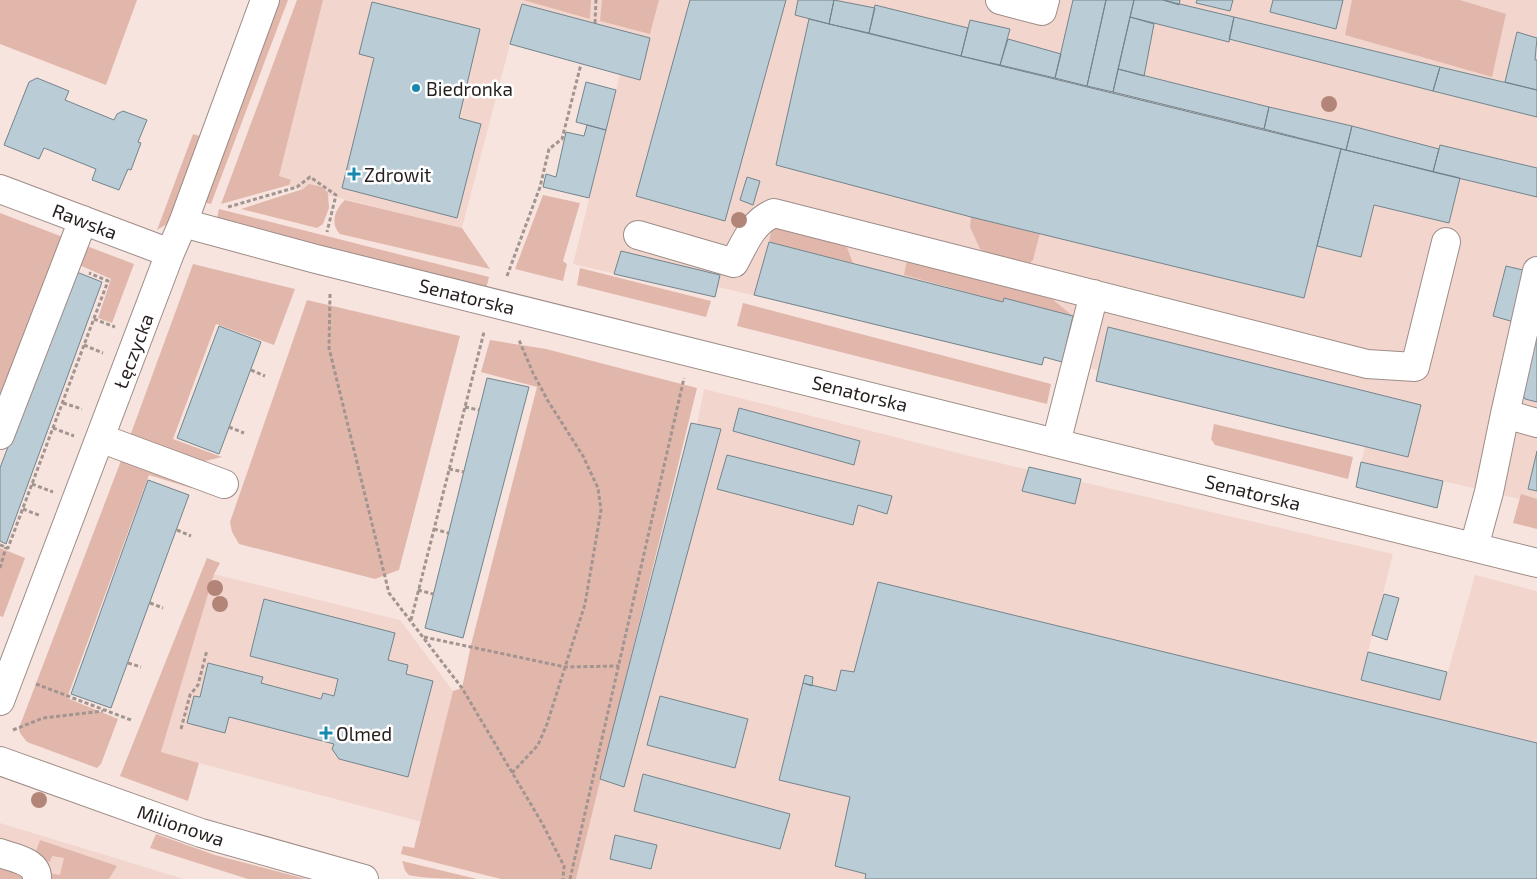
<svg xmlns="http://www.w3.org/2000/svg" width="1537" height="879" viewBox="0 0 1537 879" font-family="'Exo 2',sans-serif">
	<style>
		.built { fill: #f2d6ce }
		.green { fill: #e2b7ab }
		.building { fill: #baccd5; stroke: #73848c }
		.lines { fill: none; stroke-linecap: round; stroke-linejoin: round }
		.minor-casing { stroke: #9e8c87; stroke-width: 30 }
		.path { stroke: #a29490; stroke-width: 3; stroke-dasharray: 4 2.5; stroke-linecap: butt }
		.minor { stroke: #fff; stroke-width: 28 }
		.tree { fill: #b38579 }
		.poi-dot { fill: #1889ae; stroke: #fff; stroke-width: 2 }
		.labels { text-anchor: middle; dominant-baseline: central; stroke-width: 5; stroke-linejoin: round; paint-order: stroke }
		.poi-label { font-size: 19px; fill: #251e1c; stroke: #fff; text-anchor: start }
		.street-label { font-size: 19px; fill: #251e1c; stroke: #fff }
	</style>
	<rect width="100%" height="100%" fill="#f7e4de"/>
	<!-- built -->
	<path class="built" d="M297 0H1537V503L1443 481 1437 508 1356 487 1365 446 1096 381 1097 370 1045 357 1042 365 718 287 715 297 573 264 620 74 510 44 462 228 233 172Z
		M704 389 974 457 1393 554 1361 680 1440 700 1475 575 1537 591V879H576L600 779 624 786 721 429 697 424Z
		M214 574 400 620 453 691 422 822 161 753Z
		M0 823 184 879H0Z"/>
	<!-- green -->
	<path class="green" d="M0 0H137L106 85 0 44Z
		M279 0H288L211 204 203 202Z
		M297 0H323L279 176 291 180 289 185 221 204Z
		M523 0H591L590 19Z
		M602 0H659L650 34 600 21Z
		M1352 0H1460L1506 14 1492 77 1345 35Z
		M193 134 203 137 172 217 167 224 157 230Z
		M309 184 322 187 328 193 329 208 323 224 317 228 241 209 303 189Z
		M543 195 580 203 563 261 567 264 563 281 515 269Z
		M345 200 462 228 490 269 340 234C329 223 336 208 345 200Z
		M219 209 489 277 486 289 216 222Z
		M0 213 68 239 0 416Z
		M971 217 1040 233 1033 260 1028 265 988 254 980 249 970 227Z
		M772 227 846 245 853 263 769 242Z
		M84 245 134 264 112 323 98 318 111 279 77 264Z
		M907 259 1052 299 1073 316 1004 298 1003 302 904 275Z
		M193 264 295 289 274 345 216 324 173 439 222 457 201 462 130 436Z
		M580 268 711 301 706 317 577 285Z
		M307 300 460 336 399 570 375 579 239 544 232 532 230 522Z
		M743 303 1051 384 1047 404 737 326Z
		M490 340 546 349 697 388 576 879H501L401 854 403 846 414 848 453 691 462 688 471 645 537 387 481 372Z
		M1214 424 1353 457 1348 479 1215 445 1211 439Z
		M122 458 192 483 191 488 149 475 67 698 118 719 101 764 97 768 27 742 20 733 19 728Z
		M1521 494 1537 499V529L1513 523Z
		M0 548 25 558 3 617 0 616Z
		M207 558 220 563 214 574 161 752 199 763 188 801 120 776Z
		M156 834 215 855 306 879H248L150 848Z
		M40 840 117 866 109 879H49L48 873 60 875 64 858 52 856 50 862 34 856Z
		M0 860 23 876V879H0Z
		M402 861 477 879C461 879 423 879 409 875 404 871 404 866 402 861Z"/>
	<!-- building -->
	<path class="building" d="M690 0H786L725 221 636 196Z
		M798 0H834L829 24 795 15Z
		M834 0 875 8 869 33 829 24Z
		M1073 0H1106L1087 86 1055 78Z
		M1106 0H1134L1113 92 1087 86Z
		M1134 0H1163L1234 17 1229 42 1130 17Z
		M1163 0H1180L1179 5Z
		M1197 0H1233L1230 11 1196 3Z
		M1273 0H1343L1336 29 1270 12Z
		M372 2 480 29 459 118 481 124 457 218 342 188 374 58 359 54Z
		M522 4 650 38 640 80 510 44Z
		M875 5 968 28 961 56 869 33Z
		M1130 17 1154 24 1144 76 1118 69Z
		M1234 17 1440 67 1433 91 1229 39Z
		M809 19 1341 149 1304 298 971 217 776 165Z
		M970 20 1010 29 1000 65 961 56Z
		M1517 32 1537 38 1535 60H1537V90L1505 82Z
		M1008 39 1061 54 1055 78 1000 65Z
		M1440 67 1537 90V117L1433 91Z
		M1118 69 1269 107 1264 129 1113 92Z
		M37 78 69 91 65 100 114 120 117 114 123 111 147 120 138 142 141 143 131 170 128 169 119 190 92 180 96 169 44 148 39 159 4 145 29 82Z
		M586 82 616 90 606 130 576 122Z
		M1269 107 1352 126 1346 150 1264 129Z
		M587 125 606 130 589 198 543 187 546 174 556 177 566 132 584 136Z
		M1352 126 1439 149 1433 172 1346 150Z
		M1440 145 1537 168V197L1433 172Z
		M1341 149 1460 178 1449 223 1374 205 1361 257 1317 246Z
		M747 177 760 181 753 205 740 200Z
		M769 242 1003 302 1004 298 1073 316 1062 362 1044 357 1042 365 754 295Z
		M621 251 720 275 715 297 614 274Z
		M1506 266 1527 271 1514 322 1493 316Z
		M74 271 102 282 6 544 0 541V468Z
		M1537 321V402L1525 399 1520 390Z
		M219 326 261 342 219 454 177 438Z
		M1108 327 1421 405 1408 457 1096 381Z
		M487 378 529 387 463 638 425 628Z
		M739 408 860 441 854 465 733 431Z
		M691 423 721 429 624 787 600 779Z
		M1537 451V491L1528 489Z
		M727 455 892 496 887 514 858 505 853 525 717 489Z
		M1361 462 1443 481 1437 508 1356 487Z
		M1029 467 1081 479 1075 504 1022 491Z
		M148 480 189 495 111 708 71 694Z
		M878 582 1537 743V879H865L866 874 835 866 850 797 779 780 803 683 836 691 841 670 854 672Z
		M1384 594 1399 598 1387 640 1372 635Z
		M264 599 395 633 388 660 408 665 406 674 433 681 408 777 339 759 332 749 334 744 229 717 225 733 187 723 194 696 200 697 208 663 263 677 261 683 321 699 323 693 334 696 338 679 250 656Z
		M1368 652 1447 672 1440 700 1361 680Z
		M805 675 813 677 812 686 803 683Z
		M660 696 748 719 735 768 647 745Z
		M643 774 790 814 780 849 634 811Z
		M615 835 657 845 651 869 610 859Z"/>
	<g class="lines">
		<!-- minor casing -->
		<g class="minor-casing">
			<path id="minor" d="M1000 0 1042 11 1045 0
				M0 189 170 253
				M183 223 316 259 1537 563
				M638 235 734 263C745 243 752 222 774 213L1367 364 1415 367 1446 242
				M1537 271 1505 414 1537 423
				M0 435 83 220
				M100 438 224 484
				M1056 443 1094 294
				M1474 547 1489 492 1505 414
				M0 701 170 253 183 223 265 0
				M0 761 201 833 364 879
				M0 853C13 858 38 861 37 879"/>
		</g>
		<!-- path -->
		<path class="path" d="M595 23 596 0
			M228 207 297 187 310 177 336 195 327 232
			M507 276 540 187 549 149 562 139 581 64
			M330 294 329 348 389 593 462 688 542 823 564 866 563 879
			M94 319 115 327
			M84 345 103 353
			M251 370 265 376
			M63 403 82 409
			M465 407 479 410
			M229 427 244 433
			M53 428 74 436
			M449 469 464 472
			M32 484 53 492
			M23 509 41 516
			M434 529 448 533
			M177 530 191 536
			M0 545 8 548 108 281 89 273
			M0 568 6 547
			M418 590 433 594
			M150 603 163 608
			M411 620 484 332
			M424 637 565 667 619 666
			M128 663 141 667
			M36 684 131 720
			M181 729 190 695 198 685 207 650
			M13 730 43 718 103 711
			M512 773 538 745 547 724 585 604 601 510 598 488 583 456 548 401 533 373 519 340
			M570 879 684 378"/>
		<!-- minor -->
		<use href="#minor" class="minor"/>
	</g>
	<!-- trees -->
	<g class="tree">
		<circle cx="1329" cy="104" r="8"/>
		<circle cx="739" cy="220" r="8"/>
		<circle cx="215" cy="588" r="8"/>
		<circle cx="220" cy="604" r="8"/>
		<circle cx="39" cy="800" r="8"/>
	</g>
	<!-- markers -->
	<g class="poi-dot">
		<circle cx="416" cy="88" r="5"/>
		<path d="M351.5 166.5h5v5h5v5h-5v5h-5v-5h-5v-5h5z"/>
		<path d="M323.5 725.5h5v5h5v5h-5v5h-5v-5h-5v-5h5z"/>
	</g>
	<g class="labels">
		<!-- poi labels -->
		<g class="poi-label">
			<text x="426" y="88">Biedronka</text>
			<text x="364" y="174">Zdrowit</text>
			<text x="336" y="733">Olmed</text>
		</g>
		<!-- street labels -->
		<g class="street-label">
			<text transform="translate(85 221) rotate(21)">Rawska</text>
			<text transform="translate(467 296) rotate(14)">Senatorska</text>
			<text transform="translate(133 351) rotate(-69)">Łęczycka</text>
			<text transform="translate(860 393) rotate(14)">Senatorska</text>
			<text transform="translate(1253 492) rotate(14)">Senatorska</text>
			<text transform="translate(181 825) rotate(19)">Milionowa</text>
		</g>
	</g>
</svg>
